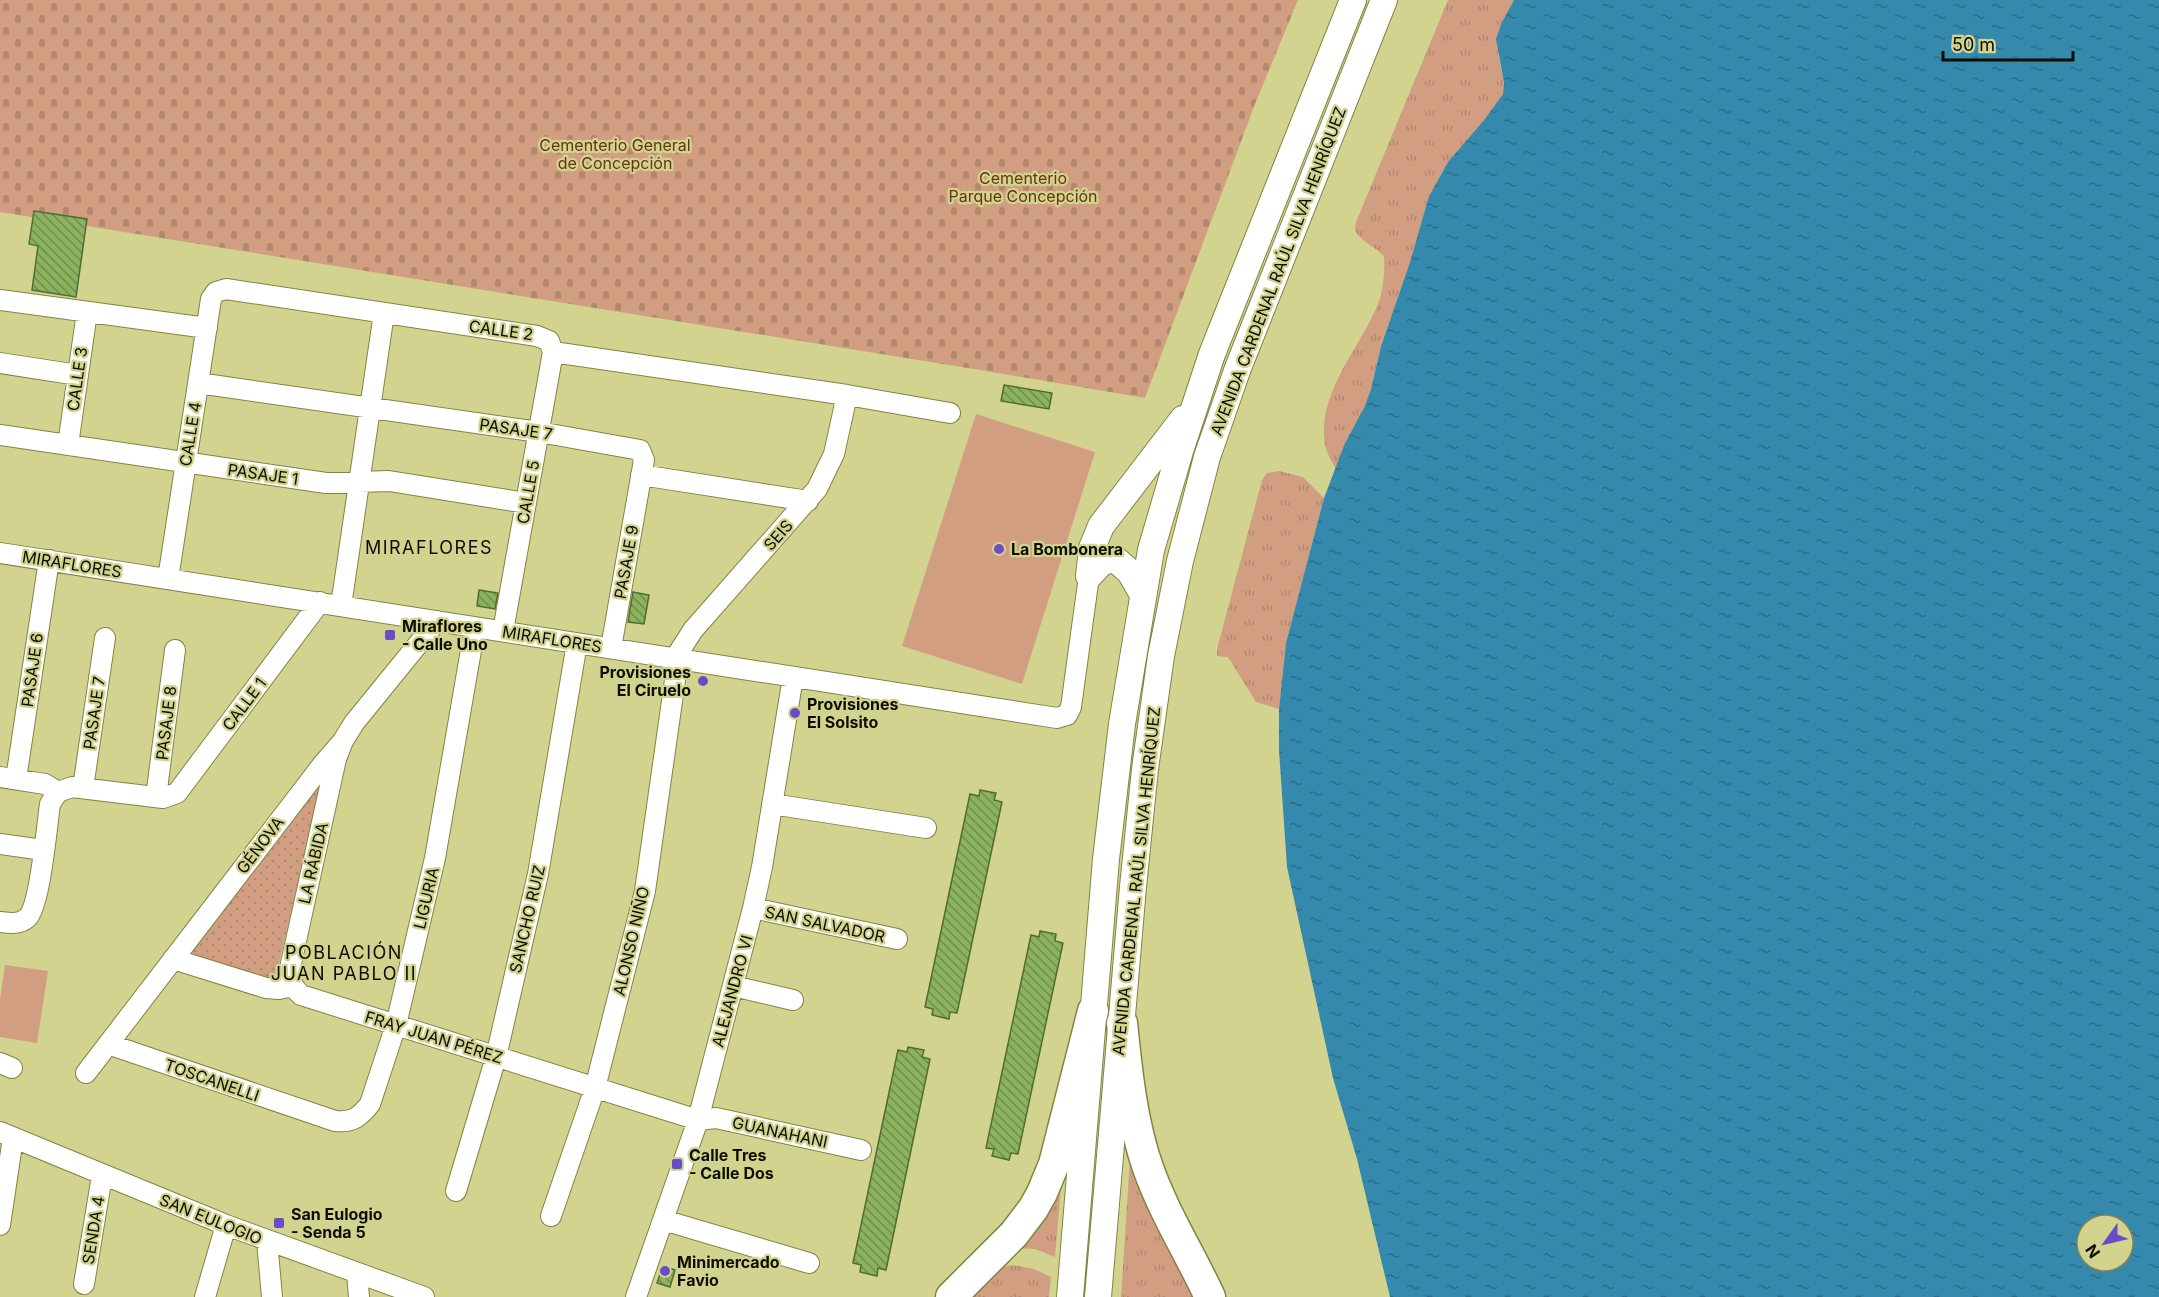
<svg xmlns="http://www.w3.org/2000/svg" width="2159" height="1297" viewBox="0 0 2159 1297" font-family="Inter,sans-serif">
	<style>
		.grass { fill: url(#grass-tufts) }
		.cemetery { fill: url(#cemetery-stones) }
		.park { fill: url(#park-dots) }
		.pitch { fill: #d19e82 }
		.water { fill: url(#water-ripples); fill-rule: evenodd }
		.building { fill: url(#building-back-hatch); stroke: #526c33; stroke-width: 1.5 }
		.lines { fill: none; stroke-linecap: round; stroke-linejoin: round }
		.minor-casing { stroke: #838442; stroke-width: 22 }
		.major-casing { stroke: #838442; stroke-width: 28 }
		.highway-casing { stroke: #838442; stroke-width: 33 }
		.minor { stroke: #fff; stroke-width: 20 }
		.major { stroke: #fff; stroke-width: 26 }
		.highway { stroke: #fff; stroke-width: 30 }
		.poi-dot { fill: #6a4dc6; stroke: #d1d38f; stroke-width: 2 }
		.labels { text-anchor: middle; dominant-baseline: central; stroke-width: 4.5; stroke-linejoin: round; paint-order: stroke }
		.park-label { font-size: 16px; fill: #693310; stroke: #d1d38f }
		.street-label { font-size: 16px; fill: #0d0d00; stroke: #d1d38f }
		.poi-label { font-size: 16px; font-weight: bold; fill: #0d0d00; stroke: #d1d38f; text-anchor: start }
		.neighbourhood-label { font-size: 18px; letter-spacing: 1.5px; fill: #0d0d00; stroke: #d1d38f }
	</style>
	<defs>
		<pattern id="grass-tufts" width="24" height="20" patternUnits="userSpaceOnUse" patternTransform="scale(1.5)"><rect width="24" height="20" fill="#d19e82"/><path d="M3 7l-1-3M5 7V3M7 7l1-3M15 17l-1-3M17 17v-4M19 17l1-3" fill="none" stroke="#b2876e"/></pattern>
		<pattern id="cemetery-stones" width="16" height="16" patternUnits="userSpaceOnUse" patternTransform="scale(1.5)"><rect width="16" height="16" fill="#d19e82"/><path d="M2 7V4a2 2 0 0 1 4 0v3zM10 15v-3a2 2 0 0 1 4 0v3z" fill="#b2876e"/></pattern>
		<pattern id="park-dots" width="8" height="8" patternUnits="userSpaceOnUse" patternTransform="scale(1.5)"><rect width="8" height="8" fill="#d19e82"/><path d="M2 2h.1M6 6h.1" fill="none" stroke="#b2876e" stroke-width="1.8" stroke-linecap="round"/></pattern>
		<pattern id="water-ripples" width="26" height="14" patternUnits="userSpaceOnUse" patternTransform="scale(1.5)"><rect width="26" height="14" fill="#3589ad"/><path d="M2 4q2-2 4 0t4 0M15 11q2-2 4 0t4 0" fill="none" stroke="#2b6e8a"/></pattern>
		<pattern id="building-back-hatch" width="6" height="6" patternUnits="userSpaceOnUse" patternTransform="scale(1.5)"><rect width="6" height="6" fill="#8bb25e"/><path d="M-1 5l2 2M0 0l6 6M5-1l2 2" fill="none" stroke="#708f4b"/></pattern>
	</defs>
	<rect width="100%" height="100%" fill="#d1d38f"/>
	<!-- grass -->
	<path class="grass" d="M1448 0H1514L1502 22 1498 53 1504 83 1503 94 1484 120 1448 162 1429 196 1410 262 1381 345 1371 389 1364 408 1345 443 1336 469C1332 462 1326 452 1325 444 1317 398 1354 354 1373 315 1383 297 1385 277 1384 256 1375 247 1362 242 1355 231L1356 222Z
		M1279 471 1303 477 1324 498 1286 643 1279 709 1256 702 1228 657 1217 656V649L1262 480 1267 473Z
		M1131 1144 1198 1297H1121Z
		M1061 1185 1055 1257 1035 1249 1016 1248Z
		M1013 1265 1034 1269 1051 1277 1049 1297H964L1001 1267Z"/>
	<!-- cemetery -->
	<path class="cemetery" d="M0 0H1298L1255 104 1145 398 980 370 0 212Z"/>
	<!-- park -->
	<path class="park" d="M323 779 275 980 186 956Z"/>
	<!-- pitch -->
	<path class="pitch" d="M976 414 1095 452 1022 684 902 646Z
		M5 965 48 971 37 1043 0 1037V999Z"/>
	<!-- water -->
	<path class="water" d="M1514 0H2159V1297H1390L1357 1159 1333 1078 1287 867 1279 750V709L1286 643 1324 498 1345 443 1364 408 1371 389 1381 346 1410 262 1429 196 1448 162 1484 120 1503 94 1504 83 1496 39 1502 22ZM2087 1225H2123V1261H2087Z"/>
	<!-- building -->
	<path class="building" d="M34 211 87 219 76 297 32 290 38 246 29 244Z
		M1004 385 1052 393 1049 409 1001 401Z
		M479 590 498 593 495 609 477 606Z
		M633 592 649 595 644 624 628 622Z
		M980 790 996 793 994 800 1002 802 957 1013 950 1012 949 1019 932 1015 933 1009 925 1007 970 794 979 796Z
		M1040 931 1056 934 1055 941 1063 943 1018 1154 1011 1153 1009 1160 992 1156 994 1149 986 1148 1031 935 1039 937Z
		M908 1047 924 1050 922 1057 930 1059 886 1270 878 1268 877 1276 860 1272 861 1265 853 1263 898 1050 907 1052Z
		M663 1266 675 1270 670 1287 657 1283Z"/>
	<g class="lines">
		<!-- minor casing -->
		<g class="minor-casing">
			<path id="minor" d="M0 300 207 328
				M553 352 847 395 950 413
				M0 363 78 375
				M198 383 539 432 640 450 644 460 611 648
				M0 435 326 483 389 481 526 503
				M68 445 87 312
				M641 475 808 501
				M0 553 1057 718 1067 715 1071 707 1089 576
				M168 579 211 299 216 292 226 289 537 336 549 341 553 352 503 631
				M341 606 384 313
				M343 741 336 759 290 968C289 979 292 987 301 995L698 1120 716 1118 861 1150
				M0 777 45 784 58 792
				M16 779 49 560
				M83 788 105 638
				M156 797 175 650
				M772 804 926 828
				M0 844 43 850
				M753 908 897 939
				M0 922C9 923 19 925 27 918 40 907 47 825 50 804L58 792 72 787 163 798 177 793 320 602
				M173 959 266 988 279 989 293 986
				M733 986 793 1000
				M108 1044 335 1121C352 1123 360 1117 370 1104L396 1025 435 858 475 627
				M0 1063 12 1068
				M86 1073 323 764 343 741 354 723 437 621
				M0 1132 226 1225 424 1297
				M456 1191 496 1057 538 874 577 643
				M551 1216 595 1088 645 891 679 652 693 630 817 489 834 454 847 395
				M663 1220 809 1263
				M0 1225 13 1138
				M267 1241 272 1297
				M357 1273 359 1297
				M84 1284 102 1176
				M205 1297 226 1225
				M636 1297 698 1120 753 908 762 867 793 677"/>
		</g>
		<!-- major casing -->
		<g class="major-casing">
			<path id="major" d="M1089 576 1092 548 1101 526 1183 419
				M1089 576 1102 562 1115 559 1130 572 1142 593
				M1070 1297 1106 859 1122 724 1151 550 1180 451 1212 354 1353 0
				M1098 1297 1133 887 1145 769 1161 656 1180 561 1207 457 1238 368 1384 0"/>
		</g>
		<!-- highway casing -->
		<g class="highway-casing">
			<path id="highway" d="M1122 1023C1127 1072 1132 1122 1148 1168 1164 1213 1190 1254 1210 1297
				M951 1297 1014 1234 1033 1209 1042 1193 1054 1164 1093 1011"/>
		</g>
		<!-- minor -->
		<use href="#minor" class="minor"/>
		<!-- major -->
		<use href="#major" class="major"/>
		<!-- highway -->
		<use href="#highway" class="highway"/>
	</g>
	<!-- markers -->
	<g class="poi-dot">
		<circle cx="999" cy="549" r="6"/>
		<rect x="384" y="629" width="12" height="12" rx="3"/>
		<circle cx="703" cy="681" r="6"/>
		<circle cx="795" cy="713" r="6"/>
		<rect x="671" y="1158" width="12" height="12" rx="3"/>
		<rect x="273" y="1217" width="12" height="12" rx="3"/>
		<circle cx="665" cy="1271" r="6"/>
	</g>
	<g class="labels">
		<!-- park labels -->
		<g class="park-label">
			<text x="615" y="145">Cementerio General<tspan x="615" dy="18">de Concepción</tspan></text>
			<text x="1023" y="178">Cementerio<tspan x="1023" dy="18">Parque Concepción</tspan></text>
		</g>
		<!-- street labels -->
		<g class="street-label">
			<text transform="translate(1278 271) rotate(-69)">AVENIDA CARDENAL RAÚL SILVA HENRÍQUEZ</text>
			<text transform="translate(501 330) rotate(8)">CALLE 2</text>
			<text transform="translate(77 379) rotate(-82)">CALLE 3</text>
			<text transform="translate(516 429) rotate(8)">PASAJE 7</text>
			<text transform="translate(190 434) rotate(-81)">CALLE 4</text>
			<text transform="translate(263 474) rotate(8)">PASAJE 1</text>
			<text transform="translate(528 492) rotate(-80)">CALLE 5</text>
			<text transform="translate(778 535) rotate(-48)">SEIS</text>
			<text transform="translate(626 562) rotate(-80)">PASAJE 9</text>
			<text transform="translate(72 564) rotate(9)">MIRAFLORES</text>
			<text transform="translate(552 639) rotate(9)">MIRAFLORES</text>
			<text transform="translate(32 670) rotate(-82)">PASAJE 6</text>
			<text transform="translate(244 704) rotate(-53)">CALLE 1</text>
			<text transform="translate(94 713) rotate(-82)">PASAJE 7</text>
			<text transform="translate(166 723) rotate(-83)">PASAJE 8</text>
			<text transform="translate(260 845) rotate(-53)">GÉNOVA</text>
			<text transform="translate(313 863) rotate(-77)">LA RÁBIDA</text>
			<text transform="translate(1136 881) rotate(-84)">AVENIDA CARDENAL RAÚL SILVA HENRÍQUEZ</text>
			<text transform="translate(426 898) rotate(-77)">LIGURIA</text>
			<text transform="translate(527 919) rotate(-77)">SANCHO RUIZ</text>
			<text transform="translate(825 924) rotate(12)">SAN SALVADOR</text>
			<text transform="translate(631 941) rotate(-77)">ALONSO NIÑO</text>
			<text transform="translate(732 991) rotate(-75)">ALEJANDRO VI</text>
			<text transform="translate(434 1037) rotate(17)">FRAY JUAN PÉREZ</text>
			<text transform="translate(212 1080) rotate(19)">TOSCANELLI</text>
			<text transform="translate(780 1132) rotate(12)">GUANAHANI</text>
			<text transform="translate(211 1219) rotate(22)">SAN EULOGIO</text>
			<text transform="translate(93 1230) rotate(-81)">SENDA 4</text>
		</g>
		<!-- poi labels -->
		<g class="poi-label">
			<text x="1011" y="549">La Bombonera</text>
			<text x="402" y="626">Miraflores<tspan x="402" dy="18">- Calle Uno</tspan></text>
			<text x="691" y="672" text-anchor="end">Provisiones<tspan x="691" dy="18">El Ciruelo</tspan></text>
			<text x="807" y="704">Provisiones<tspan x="807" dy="18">El Solsito</tspan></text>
			<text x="689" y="1155">Calle Tres<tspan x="689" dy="18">- Calle Dos</tspan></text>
			<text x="291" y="1214">San Eulogio<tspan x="291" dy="18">- Senda 5</tspan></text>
			<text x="677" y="1262">Minimercado<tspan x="677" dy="18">Favio</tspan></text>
		</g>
		<!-- neighbourhood labels -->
		<g class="neighbourhood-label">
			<text x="429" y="547">MIRAFLORES</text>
			<text x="344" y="952">POBLACIÓN<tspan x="344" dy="21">JUAN PABLO II</tspan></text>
		</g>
	</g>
	<!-- north arrow -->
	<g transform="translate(2105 1243) rotate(236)"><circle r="28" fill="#d1d38f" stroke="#838456" stroke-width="1.5"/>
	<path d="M0-4.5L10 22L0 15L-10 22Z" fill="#6a4dc6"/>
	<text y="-9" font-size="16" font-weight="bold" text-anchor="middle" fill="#0d0d00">N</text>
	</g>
	<!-- scale -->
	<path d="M1943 51v9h130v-9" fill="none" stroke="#0d0d00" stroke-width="3"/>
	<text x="1952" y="51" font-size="18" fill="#0d0d00" stroke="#d1d38f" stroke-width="4.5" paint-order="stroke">50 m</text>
</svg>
